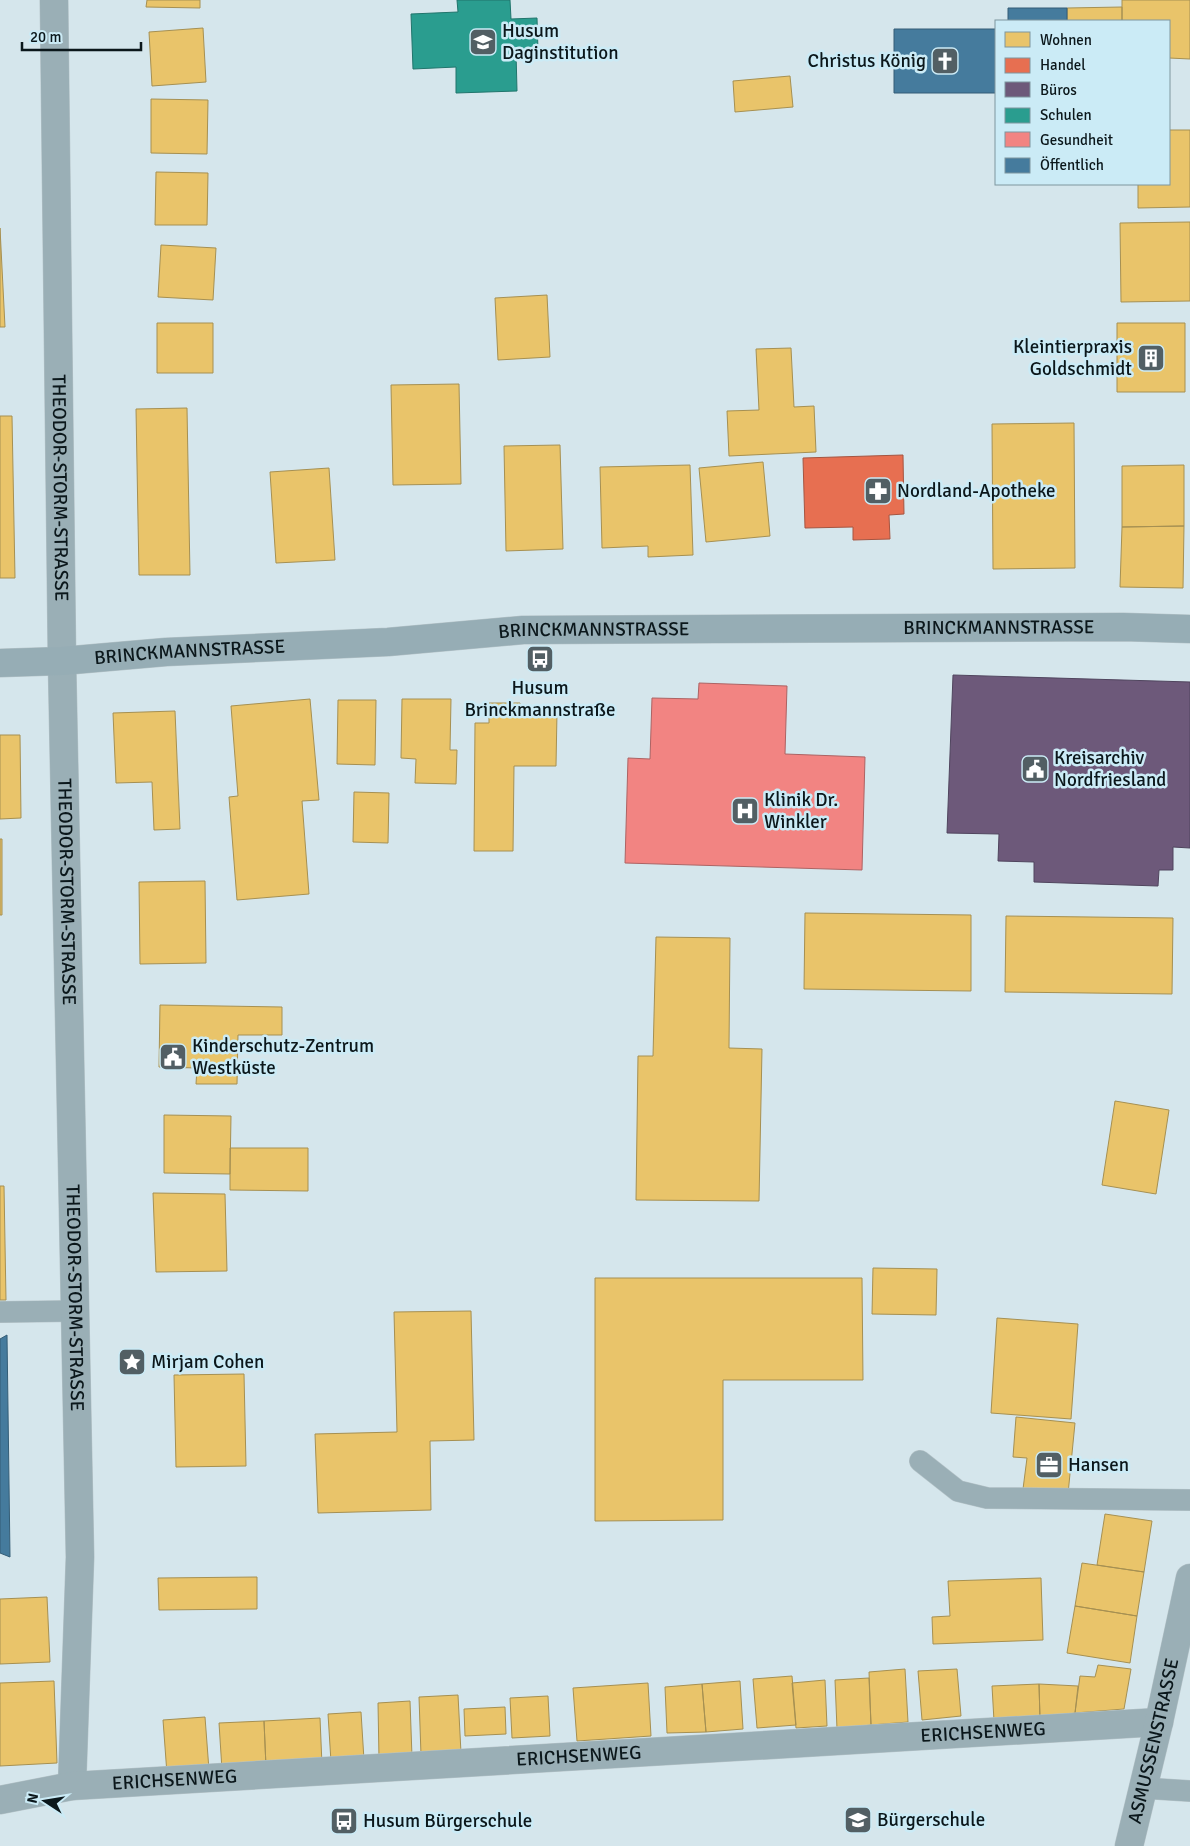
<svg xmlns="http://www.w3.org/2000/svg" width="1190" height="1846" viewBox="0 0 1190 1846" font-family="Signika,sans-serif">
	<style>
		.homes { fill: #e9c46a; stroke: #a69052 }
		.shops { fill: #e76f51; stroke: #a55541 }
		.offices { fill: #6d597a; stroke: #50455e }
		.schools { fill: #2a9d8f; stroke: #21756c }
		.health { fill: #f28482; stroke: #ad6363 }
		.public { fill: #457b9d; stroke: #345d76 }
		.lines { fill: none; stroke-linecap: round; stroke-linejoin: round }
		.service-casing { stroke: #b6c4c9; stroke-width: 22 }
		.minor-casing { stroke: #b6c4c9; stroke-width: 29 }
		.secondary-casing { stroke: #b6c4c9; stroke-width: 29 }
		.service { stroke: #9aafb6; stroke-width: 21 }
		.minor { stroke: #9aafb6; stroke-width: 28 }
		.secondary { stroke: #96adb5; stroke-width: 28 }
		.labels { text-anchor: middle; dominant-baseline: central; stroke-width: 5; stroke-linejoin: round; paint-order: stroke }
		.poi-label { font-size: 19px; fill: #0b171b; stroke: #cbebf6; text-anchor: start }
		.street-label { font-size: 19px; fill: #0b171b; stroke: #cbebf6 }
	</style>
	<rect width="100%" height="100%" fill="#d5e6ec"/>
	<!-- homes -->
	<path class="homes" d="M147 0H200V8L146 7Z
		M1122 0H1190V59L1169 58V21H1122Z
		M1122 7V21H1067V8Z
		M203 28 206 82 152 86 149 32Z
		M790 76 793 107 735 112 733 81Z
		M151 99 208 100 207 154 151 153Z
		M1169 130H1190V207L1138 208V184H1169Z
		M156 172 208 173 207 225H155Z
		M1190 222V301L1121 302 1120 223Z
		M0 228 5 327H0Z
		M161 245 216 248 213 300 158 297Z
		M547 295 550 357 498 360 495 298Z
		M157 323H213V373H157Z
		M1117 323H1185V392H1117Z
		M791 348 794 407 814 406 816 452 729 456 727 411 759 410 756 349Z
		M459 384 461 484 393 485 391 385Z
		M187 408 190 575H139L136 409Z
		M0 416H12L15 578H0Z
		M1074 423 1075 568 993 569 992 424Z
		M560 445 563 549 506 551 504 446Z
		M763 462 770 536 706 542 699 468Z
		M690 465 693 555 648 557V546L602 548 600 467Z
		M1184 465V526L1122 527V466Z
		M329 468 335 560 276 563 270 472Z
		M1184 526 1183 588 1120 587 1122 527Z
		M310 699 319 800 302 801 309 894 237 900 229 797 238 796 231 706Z
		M402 699H451L450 750H457L456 784 415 783 416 759 401 758Z
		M338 700H376L375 765 337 764Z
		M489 703H520L519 712H557L556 766H514L513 851H474L475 723H489Z
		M175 711 180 829 154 830 152 782 116 783 113 713Z
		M0 735H20L21 818 0 819Z
		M354 792 389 793 388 843 353 842Z
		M0 839H2V915H0Z
		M205 881 206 963 140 964 139 882Z
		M805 913 971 915V991L804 989Z
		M1006 916 1173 918 1172 994 1005 992Z
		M656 937 730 938 729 1048 762 1049 759 1201 636 1200 638 1056H653Z
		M160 1005 282 1007V1035H238L237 1084H196L197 1068 159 1067Z
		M1115 1101 1169 1110 1156 1194 1102 1185Z
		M164 1115 231 1116 230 1174 164 1173Z
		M230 1148H308V1191L230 1190Z
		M0 1186H4L6 1300H0Z
		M153 1193 225 1194 227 1271 156 1272Z
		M873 1268 937 1269 936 1315 872 1314Z
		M595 1278H862L863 1380H723V1520L595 1521Z
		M471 1311 474 1440 430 1441 431 1510 318 1513 315 1434 397 1432 394 1312Z
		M997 1318 1078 1324 1071 1419 991 1413Z
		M244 1374 246 1466 176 1467 174 1375Z
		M1016 1417 1075 1423 1068 1494 1023 1489 1027 1458 1013 1457Z
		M1105 1514 1152 1521 1144 1572 1097 1565Z
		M1082 1563 1144 1572 1137 1616 1075 1606Z
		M257 1577V1609L159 1610 158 1578Z
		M1041 1578 1043 1640 933 1644 932 1617 950 1616 948 1581Z
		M47 1597 50 1662 0 1664V1599Z
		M1075 1606 1137 1616 1130 1663 1067 1653Z
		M1098 1665 1131 1669 1124 1709 1075 1713 1080 1676 1095 1677Z
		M905 1669 908 1722 871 1725 869 1672Z
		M957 1669 961 1716 922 1720 918 1671Z
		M792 1676 796 1725 757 1728 753 1679Z
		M869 1678 871 1725 837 1729 835 1680Z
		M825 1680 827 1726 796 1728 792 1683Z
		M54 1681 57 1763 0 1766V1683Z
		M740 1681 743 1729 706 1732 702 1684Z
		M648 1683 651 1736 577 1741 573 1688Z
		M702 1684 706 1732 667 1733 665 1687Z
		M1039 1684 1040 1719 994 1721 992 1686Z
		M1039 1684 1078 1686 1075 1713 1040 1719Z
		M458 1695 461 1753 421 1755 419 1697Z
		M548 1696 550 1736 512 1738 510 1698Z
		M410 1701 412 1757 379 1759 378 1703Z
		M505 1707 506 1734 465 1736 464 1709Z
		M361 1712 364 1760 331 1762 328 1714Z
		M205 1717 209 1770 167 1774 163 1720Z
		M320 1718 322 1765 266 1767 264 1721Z
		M264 1721 266 1767 222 1770 219 1723Z"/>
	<!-- shops -->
	<path class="shops" d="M903 455 904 514 889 515 890 539 853 540V527L805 528 803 458Z"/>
	<!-- offices -->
	<path class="offices" d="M953 675 1190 682V848L1173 847V870H1159L1158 886 1034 882V862L998 861 999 834 947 833Z"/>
	<!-- schools -->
	<path class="schools" d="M457 0H510L511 19 537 18 538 51 516 52 517 91 456 93V67L413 69 411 14 458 12Z"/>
	<!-- health -->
	<path class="health" d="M699 683 787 686 785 754 865 757 862 870 625 863 628 758 650 759 652 698 698 699Z"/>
	<!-- public -->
	<path class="public" d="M1008 8H1067V21H1008Z
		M894 29H996V93H894Z
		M7 1335 10 1557 0 1553V1339Z"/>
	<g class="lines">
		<!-- service casing -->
		<g class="service-casing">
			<path id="service" d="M0 1312 75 1311
				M920 1461 958 1491 987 1498 1190 1500
				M1142 1788 1190 1791"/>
		</g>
		<!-- minor casing -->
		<g class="minor-casing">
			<g id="minor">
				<path id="s1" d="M54 0 62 661 80 1557 72 1786"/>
				<path id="s2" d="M0 1800 72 1786 1159 1722"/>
				<path id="s3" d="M1129 1846 1159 1722 1190 1578"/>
			</g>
		</g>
		<!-- secondary casing -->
		<g class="secondary-casing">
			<g id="secondary">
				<path id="s4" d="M0 663 62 661 166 652 388 642 523 630 1123 627 1190 629"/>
			</g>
		</g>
		<!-- service -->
		<use href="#service" class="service"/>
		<!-- minor -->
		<use href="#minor" class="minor"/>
		<!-- secondary -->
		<use href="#secondary" class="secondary"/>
	</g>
	<!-- icons -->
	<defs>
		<g id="school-square" transform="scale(1.4375)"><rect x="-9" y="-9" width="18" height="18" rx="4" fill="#525f64" stroke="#cbebf6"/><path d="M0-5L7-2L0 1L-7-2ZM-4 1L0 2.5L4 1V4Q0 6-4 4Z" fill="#fff"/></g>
		<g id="church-square" transform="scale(1.4375)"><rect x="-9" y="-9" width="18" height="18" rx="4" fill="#525f64" stroke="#cbebf6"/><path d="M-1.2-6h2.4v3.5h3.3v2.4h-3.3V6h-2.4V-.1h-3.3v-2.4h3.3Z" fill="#fff"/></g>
		<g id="building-square" transform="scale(1.4375)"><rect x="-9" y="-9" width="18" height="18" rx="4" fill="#525f64" stroke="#cbebf6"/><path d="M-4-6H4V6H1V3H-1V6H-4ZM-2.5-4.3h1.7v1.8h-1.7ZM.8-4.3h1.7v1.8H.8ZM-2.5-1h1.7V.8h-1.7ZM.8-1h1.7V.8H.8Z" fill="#fff"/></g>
		<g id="pharmacy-square" transform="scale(1.4375)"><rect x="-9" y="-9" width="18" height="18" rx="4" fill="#525f64" stroke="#cbebf6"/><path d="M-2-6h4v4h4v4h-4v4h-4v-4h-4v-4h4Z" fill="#fff"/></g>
		<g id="bus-square" transform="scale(1.4375)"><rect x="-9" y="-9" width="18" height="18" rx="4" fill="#525f64" stroke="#cbebf6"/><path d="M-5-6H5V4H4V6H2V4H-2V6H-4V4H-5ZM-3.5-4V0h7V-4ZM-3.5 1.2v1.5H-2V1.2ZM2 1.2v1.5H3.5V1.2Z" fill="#fff"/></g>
		<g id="civic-square" transform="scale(1.4375)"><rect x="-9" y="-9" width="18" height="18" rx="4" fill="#525f64" stroke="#cbebf6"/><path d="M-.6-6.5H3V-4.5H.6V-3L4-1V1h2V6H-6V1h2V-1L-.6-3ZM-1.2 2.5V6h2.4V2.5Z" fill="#fff"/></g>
		<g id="hospital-square" transform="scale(1.4375)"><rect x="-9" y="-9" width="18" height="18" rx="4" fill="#525f64" stroke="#cbebf6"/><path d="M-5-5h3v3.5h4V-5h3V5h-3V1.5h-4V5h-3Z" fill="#fff"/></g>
		<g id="sight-square" transform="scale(1.4375)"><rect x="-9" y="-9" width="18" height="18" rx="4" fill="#525f64" stroke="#cbebf6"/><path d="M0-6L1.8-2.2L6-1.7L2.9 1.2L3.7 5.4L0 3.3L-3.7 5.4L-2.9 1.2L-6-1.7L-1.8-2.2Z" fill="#fff"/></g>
		<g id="office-square" transform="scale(1.4375)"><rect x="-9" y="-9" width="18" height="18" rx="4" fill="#525f64" stroke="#cbebf6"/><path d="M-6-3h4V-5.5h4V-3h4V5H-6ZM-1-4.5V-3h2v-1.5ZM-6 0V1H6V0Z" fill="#fff"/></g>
	</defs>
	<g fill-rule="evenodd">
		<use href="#school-square" x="483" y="42"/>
		<use href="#church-square" x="945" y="61"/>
		<use href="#building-square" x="1151" y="358"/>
		<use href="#pharmacy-square" x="878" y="491"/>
		<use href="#bus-square" x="540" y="659"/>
		<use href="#civic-square" x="1035" y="769"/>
		<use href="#hospital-square" x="745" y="811"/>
		<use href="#civic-square" x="173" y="1057"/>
		<use href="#sight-square" x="132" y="1362"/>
		<use href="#office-square" x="1049" y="1465"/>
		<use href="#school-square" x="858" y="1820"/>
		<use href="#bus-square" x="344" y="1821"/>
	</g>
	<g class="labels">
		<!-- poi labels -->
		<g class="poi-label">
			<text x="502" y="31">Husum<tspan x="502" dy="22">Daginstitution</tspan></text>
			<text x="926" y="61" text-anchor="end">Christus König</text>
			<text x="1132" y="347" text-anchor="end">Kleintierpraxis<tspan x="1132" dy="22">Goldschmidt</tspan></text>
			<text x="897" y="491">Nordland-Apotheke</text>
			<text x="540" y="688" text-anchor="middle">Husum<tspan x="540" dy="22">Brinckmannstraße</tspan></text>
			<text x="1054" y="758">Kreisarchiv<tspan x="1054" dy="22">Nordfriesland</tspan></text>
			<text x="764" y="800">Klinik Dr.<tspan x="764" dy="22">Winkler</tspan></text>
			<text x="192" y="1046">Kinderschutz-Zentrum<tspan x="192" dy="22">Westküste</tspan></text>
			<text x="151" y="1362">Mirjam Cohen</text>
			<text x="1068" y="1465">Hansen</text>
			<text x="877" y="1820">Bürgerschule</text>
			<text x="363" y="1821">Husum Bürgerschule</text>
		</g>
		<!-- street labels -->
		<g class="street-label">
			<text stroke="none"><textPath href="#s1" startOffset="488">THEODOR-STORM-STRASSE</textPath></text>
			<text stroke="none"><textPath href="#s4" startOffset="1000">BRINCKMANNSTRASSE</textPath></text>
			<text stroke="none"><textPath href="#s4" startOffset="595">BRINCKMANNSTRASSE</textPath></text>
			<text stroke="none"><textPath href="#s4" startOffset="190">BRINCKMANNSTRASSE</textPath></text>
			<text stroke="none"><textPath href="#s1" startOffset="892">THEODOR-STORM-STRASSE</textPath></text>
			<text stroke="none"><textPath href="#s1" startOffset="1298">THEODOR-STORM-STRASSE</textPath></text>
			<text stroke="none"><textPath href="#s2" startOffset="986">ERICHSENWEG</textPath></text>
			<text stroke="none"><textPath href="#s3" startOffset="108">ASMUSSENSTRASSE</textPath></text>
			<text stroke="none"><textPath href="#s2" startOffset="581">ERICHSENWEG</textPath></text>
			<text stroke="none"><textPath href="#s2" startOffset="176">ERICHSENWEG</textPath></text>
		</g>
	</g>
	<!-- legend -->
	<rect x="995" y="20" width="175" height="165" fill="#cbebf6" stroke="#7e969e"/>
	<rect x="1005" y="32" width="25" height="15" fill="#e9c46a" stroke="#7e969e"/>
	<text x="1040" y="45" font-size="15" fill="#0b171b">Wohnen</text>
	<rect x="1005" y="58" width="25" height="15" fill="#e76f51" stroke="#7e969e"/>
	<text x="1040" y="70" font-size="15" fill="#0b171b">Handel</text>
	<rect x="1005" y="82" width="25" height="15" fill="#6d597a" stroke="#7e969e"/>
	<text x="1040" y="95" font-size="15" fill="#0b171b">Büros</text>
	<rect x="1005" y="108" width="25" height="15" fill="#2a9d8f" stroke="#7e969e"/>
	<text x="1040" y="120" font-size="15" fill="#0b171b">Schulen</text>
	<rect x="1005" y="132" width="25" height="15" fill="#f28482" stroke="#7e969e"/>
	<text x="1040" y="145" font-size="15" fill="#0b171b">Gesundheit</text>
	<rect x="1005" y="158" width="25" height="15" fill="#457b9d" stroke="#7e969e"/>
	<text x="1040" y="170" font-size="15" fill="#0b171b">Öffentlich</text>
	<!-- north arrow -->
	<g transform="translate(45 1801) rotate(282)" stroke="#cbebf6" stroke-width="4" paint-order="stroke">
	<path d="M0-4L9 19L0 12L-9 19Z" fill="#0b171b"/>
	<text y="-8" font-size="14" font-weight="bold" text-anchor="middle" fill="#0b171b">N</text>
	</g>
	<!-- scale -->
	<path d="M22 42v8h119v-8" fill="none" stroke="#0b171b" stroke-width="2.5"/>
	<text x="30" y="42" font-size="15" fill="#0b171b" stroke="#cbebf6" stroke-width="4" paint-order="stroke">20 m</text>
</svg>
